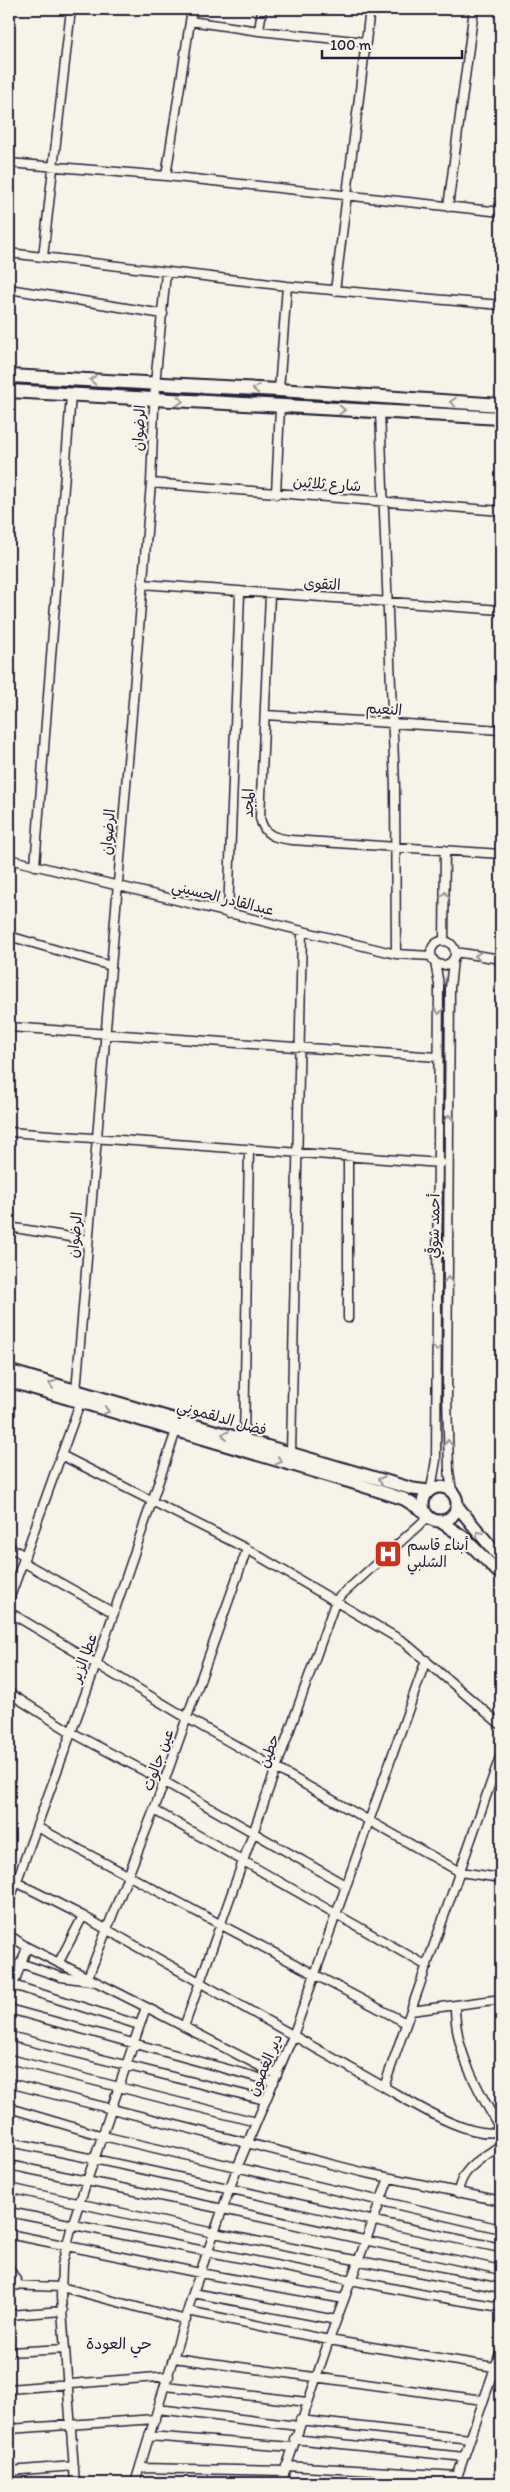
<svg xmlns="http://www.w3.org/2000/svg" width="510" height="2492" viewBox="0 0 510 2492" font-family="Itim,'Playpen Sans Arabic',sans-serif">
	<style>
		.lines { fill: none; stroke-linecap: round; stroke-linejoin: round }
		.minor-casing { stroke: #22223b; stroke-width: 11 }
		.secondary-casing { stroke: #22223b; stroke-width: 15 }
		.primary-casing { stroke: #22223b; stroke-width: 16 }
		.minor { stroke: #f7f3e8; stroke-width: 8 }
		.secondary { stroke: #f7f3e8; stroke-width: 11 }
		.primary { stroke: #f7f3e8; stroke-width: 12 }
		.oneway { stroke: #97959a }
		.labels { text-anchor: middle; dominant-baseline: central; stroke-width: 4; stroke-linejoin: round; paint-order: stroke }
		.street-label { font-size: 15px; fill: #22223b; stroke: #f7f3e8 }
		.poi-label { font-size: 15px; fill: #22223b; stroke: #f7f3e8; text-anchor: start }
		.neighbourhood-label { font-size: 16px; fill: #22223b; stroke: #f7f3e8 }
	</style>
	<rect width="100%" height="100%" fill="#f7f3e8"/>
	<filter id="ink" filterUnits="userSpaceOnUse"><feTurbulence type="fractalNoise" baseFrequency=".02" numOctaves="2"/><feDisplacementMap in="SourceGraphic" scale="10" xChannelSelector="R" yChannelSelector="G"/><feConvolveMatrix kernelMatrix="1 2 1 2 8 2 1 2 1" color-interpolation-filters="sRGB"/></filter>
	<g filter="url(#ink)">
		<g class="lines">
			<!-- minor casing -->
			<g class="minor-casing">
				<path id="minor" d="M190 21 259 31 365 42
					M259 31 262 9
					M9 163 166 176 501 212
					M166 176 192 9
					M448 207 474 9
					M9 253 287 286 501 305
					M43 257 71 9
					M9 289 163 314
					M335 291 370 9
					M279 390 287 286
					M380 412 395 786 396 954
					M151 483 501 511
					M276 494 280 407
					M142 584 501 610
					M270 595 260 818C264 836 275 838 292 840L501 854
					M265 715 501 730
					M9 859 396 954 431 956
					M35 866 71 395
					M228 914 240 593
					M9 936 111 966
					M431 953a12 12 0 1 1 24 0a12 12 0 1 1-24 0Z
					M444 941 445 850
					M455 952 501 959
					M9 1027 438 1057
					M9 1132 441 1163
					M348 1157V1318
					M9 1227 88 1240
					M76 1392 151 483 155 384 166 273
					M244 1441 249 1149
					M291 1453 302 931
					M61 1455 247 1549 404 1642 501 1725
					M431 1489 436 1460 439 985 435 962
					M452 1491 449 1471 447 1395 450 988 453 960
					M9 1547 25 1556
					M23 1562 114 1613
					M9 1600 80 1403
					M9 1612 187 1718 460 1872 501 1878
					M9 1693 71 1732 165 1782 345 1885
					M154 1810 427 1966
					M37 1827 406 2023
					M16 1882 83 1916 384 2087
					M9 1902 96 1665 177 1428
					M9 1935 27 1947 146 2007 72 2225 62 2265 61 2297 75 2483
					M59 1962 83 1916
					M20 1963 61 1977 91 1981
					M88 1977 154 1810 247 1549
					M13 1985 139 2025
					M9 1997 27 1947
					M455 2006C455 2054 479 2090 501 2131 471 2141 411 2102 384 2087L501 1754
					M146 2007 277 2075
					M9 2009 274 2082
					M411 2011 501 1999
					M184 2027 336 1600 428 1517
					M9 2036 265 2100
					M9 2059 256 2122
					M9 2083 362 2172 501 2201
					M9 2108 103 2136 501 2229
					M9 2142C174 2173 337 2215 501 2248
					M9 2165 223 2209 501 2270
					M9 2188 214 2233 501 2288
					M458 2193C461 2168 482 2158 501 2145
					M9 2212 426 2295 501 2307
					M9 2234 200 2273 344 2299
					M9 2268 19 2285
					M9 2285 61 2287 186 2320
					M193 2293 336 2320
					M188 2311 329 2340 494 2367
					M9 2315 63 2311
					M9 2352 65 2349
					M174 2358 483 2400
					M166 2386 307 2402
					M9 2389 169 2376
					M158 2409 298 2426
					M300 2420 470 2439
					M9 2429 155 2419
					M149 2436 292 2447
					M294 2439 464 2457
					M286 2466 458 2476
					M140 2468 285 2471
					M9 2471 74 2466
					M135 2483 193 2293 237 2168 293 2036 426 1660
					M281 2483 329 2340 389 2178
					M455 2483 501 2350"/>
			</g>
			<!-- secondary casing -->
			<g class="secondary-casing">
				<path id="secondary" d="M9 1371 413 1489 429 1491
					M9 1381 357 1484 404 1499 425 1512
					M423 1504a17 17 0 1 1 34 0a17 17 0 1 1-34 0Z
					M458 1507 501 1559
					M441 1522 462 1536 501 1575"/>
			</g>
			<!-- primary casing -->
			<g class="primary-casing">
				<path id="primary" d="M9 376 279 390 501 405
					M9 391 501 418"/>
			</g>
			<!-- minor -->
			<use href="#minor" class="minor"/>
			<!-- secondary -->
			<use href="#secondary" class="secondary"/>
			<!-- primary -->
			<use href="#primary" class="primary"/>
		</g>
		<!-- one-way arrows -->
		<defs><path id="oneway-chevron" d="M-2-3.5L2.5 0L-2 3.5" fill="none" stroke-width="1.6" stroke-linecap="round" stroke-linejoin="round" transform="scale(1.25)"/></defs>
		<g class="oneway">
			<use href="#oneway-chevron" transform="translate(93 380) rotate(-177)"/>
			<use href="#oneway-chevron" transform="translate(256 389) rotate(-177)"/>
			<use href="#oneway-chevron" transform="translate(180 401) rotate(3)"/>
			<use href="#oneway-chevron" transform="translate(453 402) rotate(-176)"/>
			<use href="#oneway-chevron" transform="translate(342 410) rotate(3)"/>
			<use href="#oneway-chevron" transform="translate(445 895) rotate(-89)"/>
			<use href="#oneway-chevron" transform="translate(478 956) rotate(-172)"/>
			<use href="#oneway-chevron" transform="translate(439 1011) rotate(91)"/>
			<use href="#oneway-chevron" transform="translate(449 1118) rotate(-89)"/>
			<use href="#oneway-chevron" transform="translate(448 1280) rotate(-89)"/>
			<use href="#oneway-chevron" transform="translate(437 1348) rotate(90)"/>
			<use href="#oneway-chevron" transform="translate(52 1384) rotate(-162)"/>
			<use href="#oneway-chevron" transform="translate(106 1411) rotate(16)"/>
			<use href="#oneway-chevron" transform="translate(225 1435) rotate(-164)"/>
			<use href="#oneway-chevron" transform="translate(448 1443) rotate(-91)"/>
			<use href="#oneway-chevron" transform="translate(279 1461) rotate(16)"/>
			<use href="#oneway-chevron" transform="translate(381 1480) rotate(-164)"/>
			<use href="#oneway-chevron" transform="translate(479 1534) rotate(-132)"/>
		</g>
	</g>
	<!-- icons -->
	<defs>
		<g id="hospital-square" transform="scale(1.4375)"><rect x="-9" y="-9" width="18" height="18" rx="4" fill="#c8321e" stroke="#f7f3e8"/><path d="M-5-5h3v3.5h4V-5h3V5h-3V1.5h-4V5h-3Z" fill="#fff"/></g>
	</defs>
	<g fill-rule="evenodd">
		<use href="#hospital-square" x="388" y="1554"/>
	</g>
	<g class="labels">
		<!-- street labels -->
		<g class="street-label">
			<text transform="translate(139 428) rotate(-87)">الرضوان</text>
			<text transform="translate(327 484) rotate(4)">شارع ثلاثين</text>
			<text transform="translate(322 584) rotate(3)">التقوى</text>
			<text transform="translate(384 709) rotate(4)">النعيم</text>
			<text transform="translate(248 803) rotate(-89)">المجد</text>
			<text transform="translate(108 832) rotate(-85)">الرضوان</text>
			<text transform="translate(223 898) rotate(14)">عبدالقادر الحسيني</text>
			<text transform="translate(434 1226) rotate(-89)">أحمد شوقي</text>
			<text transform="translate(75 1235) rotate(-85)">الرضوان</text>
			<text transform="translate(222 1418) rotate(16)">فضل الدلقموني</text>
			<text transform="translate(84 1658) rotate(-70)">عطا الزير</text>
			<text transform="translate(269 1751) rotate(-70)">حطين</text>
			<text transform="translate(158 1760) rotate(-70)">عين جالوت</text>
			<text transform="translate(265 2065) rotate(-67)">دير الغصون</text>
		</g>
		<!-- poi labels -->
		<g class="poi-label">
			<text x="407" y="1545">أبناء قاسم<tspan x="407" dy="17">الشلبي</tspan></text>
		</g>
		<!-- neighbourhood labels -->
		<g class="neighbourhood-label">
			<text x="119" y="2343">حي العودة</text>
		</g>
	</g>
	<!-- margin -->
	<rect width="510" height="2492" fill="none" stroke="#f7f3e8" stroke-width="30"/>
	<rect x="15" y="15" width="480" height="2462" fill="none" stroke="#22223b" stroke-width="2" filter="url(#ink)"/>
	<!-- scale -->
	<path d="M322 50v8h140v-8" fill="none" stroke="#22223b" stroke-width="2.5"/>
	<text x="330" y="50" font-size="15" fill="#22223b" stroke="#f7f3e8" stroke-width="4" paint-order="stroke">100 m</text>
</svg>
